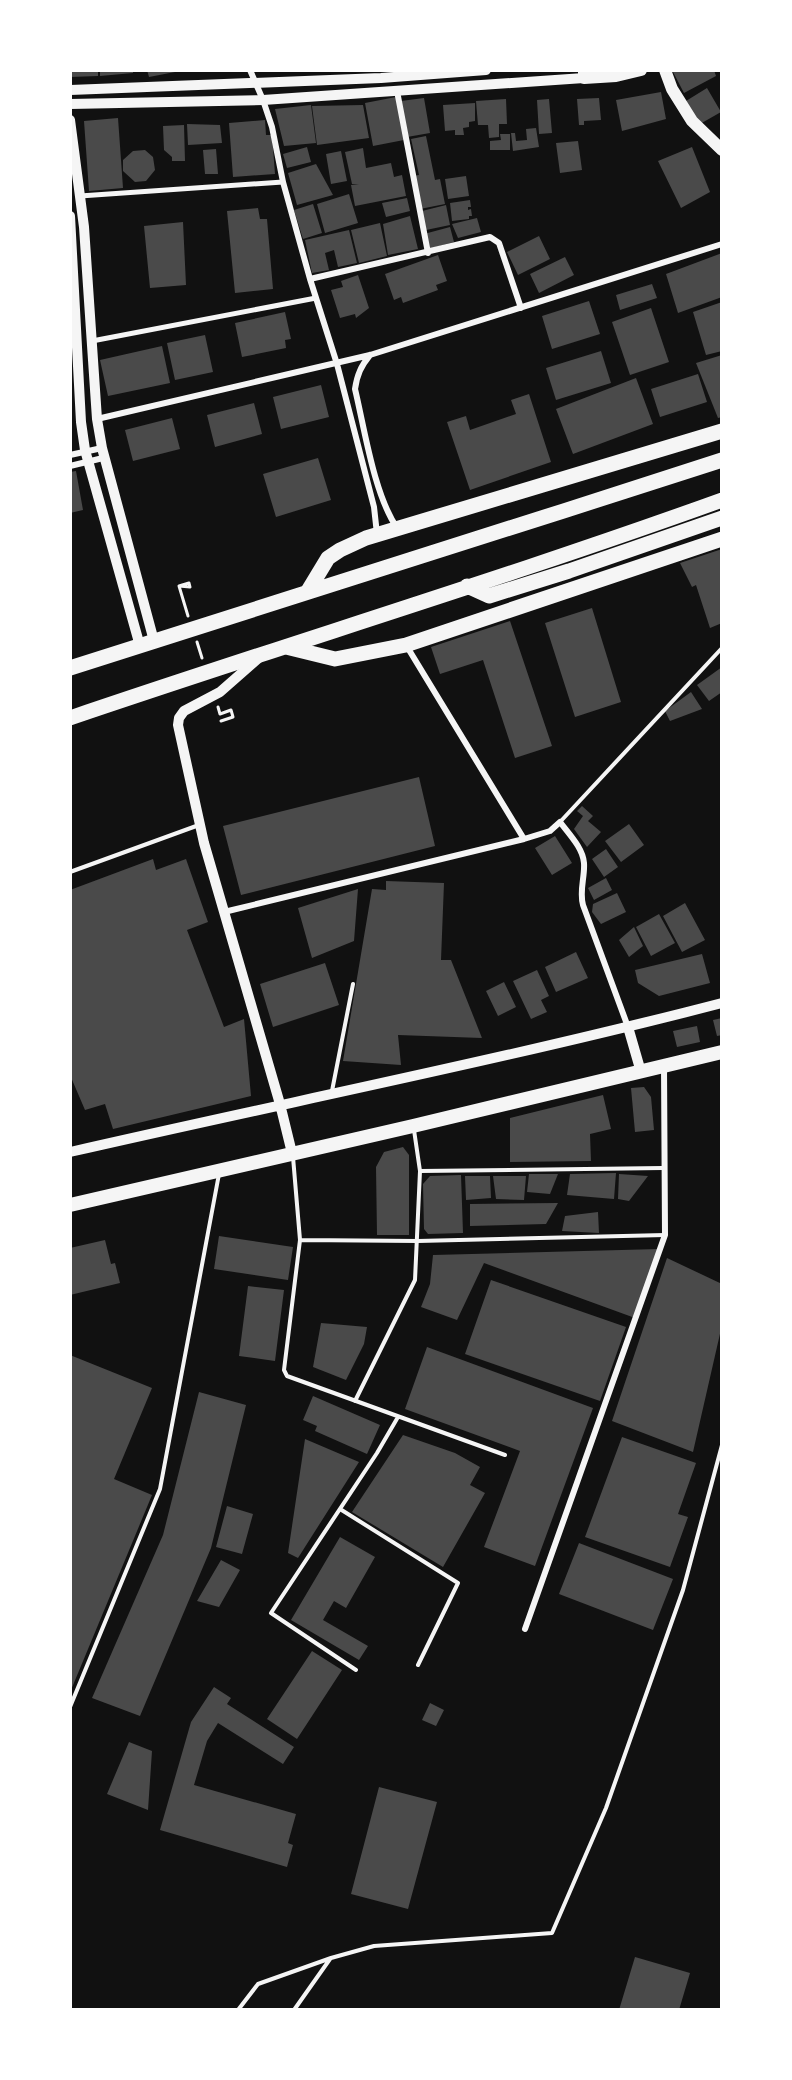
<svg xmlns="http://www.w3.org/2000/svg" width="792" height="2080" viewBox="0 0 792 2080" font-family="'PT Sans Narrow',sans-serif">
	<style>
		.building { fill: #4a4a4a }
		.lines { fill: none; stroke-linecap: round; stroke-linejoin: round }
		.path { stroke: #f5f5f5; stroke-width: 3 }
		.service { stroke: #f5f5f5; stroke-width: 4 }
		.pedestrian { stroke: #f5f5f5; stroke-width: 5 }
		.minor { stroke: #f5f5f5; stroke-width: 6 }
		.tertiary { stroke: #f5f5f5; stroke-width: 10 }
		.secondary { stroke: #f5f5f5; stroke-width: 12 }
		.trunk { stroke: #f5f5f5; stroke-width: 14 }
		.motorway { stroke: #f5f5f5; stroke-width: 15 }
	</style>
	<rect width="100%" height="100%" fill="#111"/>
	<!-- building -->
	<path class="building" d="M70 70H98V76L70 77Z
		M100 70H133V73L100 76Z
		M147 70H175V72L149 77Z
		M672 70H714L716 76 684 93Z
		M707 88 721 112 700 124 686 101Z
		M661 92 666 119 622 131 616 100Z
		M396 97 404 140 373 146 365 103Z
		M424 98 430 133 407 137 401 101Z
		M599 98 601 120 584 121V125H579L577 99Z
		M506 99 507 124H499V137L489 138 488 125H478L476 101Z
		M549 99 552 133 539 134 537 100Z
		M475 103V121L469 122V127L463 128 464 135H455V130L445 131 443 105Z
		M311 105 316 143 284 146 275 109Z
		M363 105 369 138 317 145 312 106Z
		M118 118 123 188 89 191 84 121Z
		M265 120 266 135H272L275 174 233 177 229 123Z
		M187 124 220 125 222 143 188 145Z
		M184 125 185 161H172V157L164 150 163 126Z
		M536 128 539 147 513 151 511 133H515L516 141 527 140 526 129Z
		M500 134H510V150H490V141L501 140Z
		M426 136 435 180 440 179 445 204 420 209 413 176 419 175 411 139Z
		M578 141 582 170 560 173 556 143Z
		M307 147 311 162 287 168 283 154Z
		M692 147 710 192 681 208 658 161Z
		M363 148 366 168 391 163 394 177 402 175 406 196 355 206 351 185 359 184H352L345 152Z
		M216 149 218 174H205L203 150Z
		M145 150 153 157 155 170 146 181 135 182 123 171V160L133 151Z
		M341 151 347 181 331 184 326 154Z
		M316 164 333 195 297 205 288 173Z
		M466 176 469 196 448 199 445 179Z
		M349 194 358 223 325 233 317 204Z
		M407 198 410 211 386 217 382 203Z
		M470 200 471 207H468V210L471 209 472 216H469V219L452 221 450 203Z
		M313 204 322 233 303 239 294 210Z
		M446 205 450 225 426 230 422 211Z
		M258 208 260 219H267L273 289 235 293 227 211Z
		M410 216 418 249 388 255 383 224Z
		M477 218 481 232 458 238 452 224Z
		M183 222 186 285 150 288 144 226Z
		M380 223 387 256 359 263 351 230Z
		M450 227 454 242 428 249 424 234Z
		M349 230 357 263 338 267 334 250 325 253 329 270 312 273 305 240Z
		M539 236 550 259 518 275 507 252Z
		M722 253V297L678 313 666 274Z
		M438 255 447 281 436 285 438 290 403 303 401 297 394 300 385 274Z
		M565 257 574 275 539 293 530 274Z
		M358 275 369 308 356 318 355 314 340 318 331 290 343 287 341 281Z
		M652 284 657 298 620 310 616 295Z
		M589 301 600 334 552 349 542 316Z
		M722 302V351L706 355 693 312Z
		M651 308 669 362 630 375 612 322Z
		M285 312 291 339 285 340 286 348 242 357 235 323Z
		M205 335 213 372 175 380 167 343Z
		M162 346 170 383 108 396 100 360Z
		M601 351 611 383 556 400 546 368Z
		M722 355V417L718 418 696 363Z
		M698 374 707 402 660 417 651 389Z
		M636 378 653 424 573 454 556 409Z
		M321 385 329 417 281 429 273 397Z
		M529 394 551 462 470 490 447 422 466 416 470 430 516 414 511 400Z
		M254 403 262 434 215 447 207 415Z
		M172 418 180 449 133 461 125 430Z
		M318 458 331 500 276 517 263 474Z
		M76 471 83 510 70 513V472Z
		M722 549V623L710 628 696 585 692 587 680 563Z
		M592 608 621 702 575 717 545 623Z
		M510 621 552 746 515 758 483 660 440 674 431 647Z
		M722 667V692L709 701 697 685Z
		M691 692 702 709 670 721 665 711Z
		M419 777 435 846 241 895 223 826Z
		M582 806 593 816 588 821 601 832 587 847 574 829 583 816 577 811Z
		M629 824 644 845 621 862 605 841Z
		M555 836 572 863 552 875 535 848Z
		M606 849 618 867 604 877 592 859Z
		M153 859 156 870 186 859 208 922 187 930 224 1027 244 1019 251 1096 113 1129 105 1104 85 1110 70 1075V890Z
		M606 878 612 890 594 900 588 888Z
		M386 881 444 883 441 960H451L482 1038 398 1035 401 1065 343 1061 372 889 386 890Z
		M358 889 354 941 312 958 298 908Z
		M617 893 626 912 601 924 592 912 593 904Z
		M685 903 705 940 682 952 663 916Z
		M659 914 675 943 651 956 636 927Z
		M634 927 643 946 629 957 619 940Z
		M576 952 588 978 556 992 545 967Z
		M702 954 710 983 659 996 638 983 635 970Z
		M325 963 339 1005 273 1027 260 984Z
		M537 970 549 996 541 1000 547 1012 531 1019 513 981Z
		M504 982 516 1007 498 1016 486 991Z
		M722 1018V1035L717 1036 713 1020Z
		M697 1026 700 1042 677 1047 673 1031Z
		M644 1087 651 1097 654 1130 635 1132 631 1088Z
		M603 1095 611 1129 590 1134 591 1161 510 1162V1118Z
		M403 1147 409 1155V1235H377L376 1167 384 1152Z
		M616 1173 614 1199 567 1195 570 1174Z
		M529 1174H558L550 1194 527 1192Z
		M619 1174 648 1176 629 1201 618 1199Z
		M461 1175 463 1233 428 1234 424 1229 423 1184 430 1176Z
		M465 1176H490L491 1198 466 1200Z
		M493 1176H526L524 1200 496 1199Z
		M558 1203 546 1224 470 1226V1204Z
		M598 1212 599 1233 562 1231 565 1216Z
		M219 1236 293 1247 288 1280 214 1269Z
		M105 1240 111 1264 115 1263 120 1283 70 1295V1248Z
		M659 1249 635 1318 484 1263 457 1320 421 1307 430 1284 433 1255Z
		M667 1258 722 1284V1325L693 1452 612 1421Z
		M491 1280 626 1327 600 1401 465 1354Z
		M248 1286 284 1290 275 1361 239 1356Z
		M321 1323 367 1327 364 1344 346 1380 313 1367Z
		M427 1347 593 1408 535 1566 484 1547 520 1451 405 1409Z
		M70 1355 152 1388 114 1479 152 1495 71 1690Z
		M199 1392 246 1405 211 1548 140 1716 92 1698 163 1535Z
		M313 1396 380 1425 367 1454 315 1431 317 1426 303 1420Z
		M403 1435 455 1453 480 1467 470 1485 485 1493 443 1567 352 1512Z
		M622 1437 696 1463 678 1514 688 1517 670 1567 585 1537Z
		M305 1439 359 1462 298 1558 288 1553Z
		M227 1506 253 1514 242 1554 216 1547Z
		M340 1537 375 1557 346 1608 334 1601 323 1620 368 1646 359 1660 291 1620Z
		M579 1543 673 1579 653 1630 559 1594Z
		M221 1560 240 1570 219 1607 197 1601Z
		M312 1651 342 1670 297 1739 267 1719Z
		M214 1687 231 1698 227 1704 294 1747 283 1764 218 1723 207 1741 194 1785 296 1814 288 1843 293 1845 287 1867 160 1830 191 1722Z
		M430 1703 444 1710 436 1726 422 1720Z
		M129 1742 152 1751 148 1810 107 1794Z
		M379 1787 437 1802 408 1909 351 1894Z
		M635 1957 690 1973 679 2010H619Z"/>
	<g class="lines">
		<!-- path -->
		<path class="path" d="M189 583 190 587 179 586Z
			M179 586 188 616
			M197 642 202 658
			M218 707 220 714 231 710 233 717 221 721"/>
		<!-- service -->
		<path class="service" d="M560 822 722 648
			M70 872 199 825
			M332 1091 353 984
			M293 1157 300 1240 284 1370 287 1376 505 1455
			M420 1171 663 1168
			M300 1240 418 1241 665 1235
			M355 1401 415 1280 420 1171 414 1130
			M340 1509 458 1583 418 1665
			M356 1670 271 1613 377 1453 398 1417
			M70 1707 160 1489 219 1174
			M238 2010 258 1984 331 1958 374 1946 552 1933 606 1808 683 1590 722 1445
			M294 2010 330 1959"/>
		<!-- pedestrian -->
		<path class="pedestrian" d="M80 196 283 182
			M92 341 316 298"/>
		<!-- minor -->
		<path class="minor" d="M250 70 263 100 272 127 283 182 310 279 337 364 374 507 377 534
			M397 91 428 253
			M310 279 490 237 499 243 521 308
			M370 355C361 366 357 375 355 389 365 431 374 494 397 528
			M97 419 370 355 722 244
			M70 455 102 448
			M70 466 103 458
			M406 645 524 839
			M224 912 524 839 550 831 560 822C569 834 583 848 584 863 585 877 579 891 583 905L628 1027
			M525 1629 665 1235 664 1066"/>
		<!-- tertiary -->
		<path class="tertiary" d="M70 90 381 78 486 70
			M70 104 263 100 584 78
			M70 120 84 227 97 419 102 448 154 641
			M70 216 81 422 85 450 140 646
			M261 656 220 692 184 711 179 718 178 725 204 843 280 1104 292 1153
			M628 1027 641 1072
			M70 1152C288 1102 506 1059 722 1003"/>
		<!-- secondary -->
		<path class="secondary" d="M584 70V78L616 76 641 70
			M665 70 672 89 692 121 722 150"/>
		<!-- trunk -->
		<path class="trunk" d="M70 1205 413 1126 722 1052"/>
		<!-- motorway -->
		<path class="motorway" d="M467 586 489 596 569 571 722 518
			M308 591 328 558 340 550 366 538 722 431
			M286 647 335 659 406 645 722 539
			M70 668C288 599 505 530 722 460
			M70 718C287 644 506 578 722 500"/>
	</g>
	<!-- border -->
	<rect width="792" height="2080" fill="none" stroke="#ffffff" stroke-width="144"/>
</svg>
